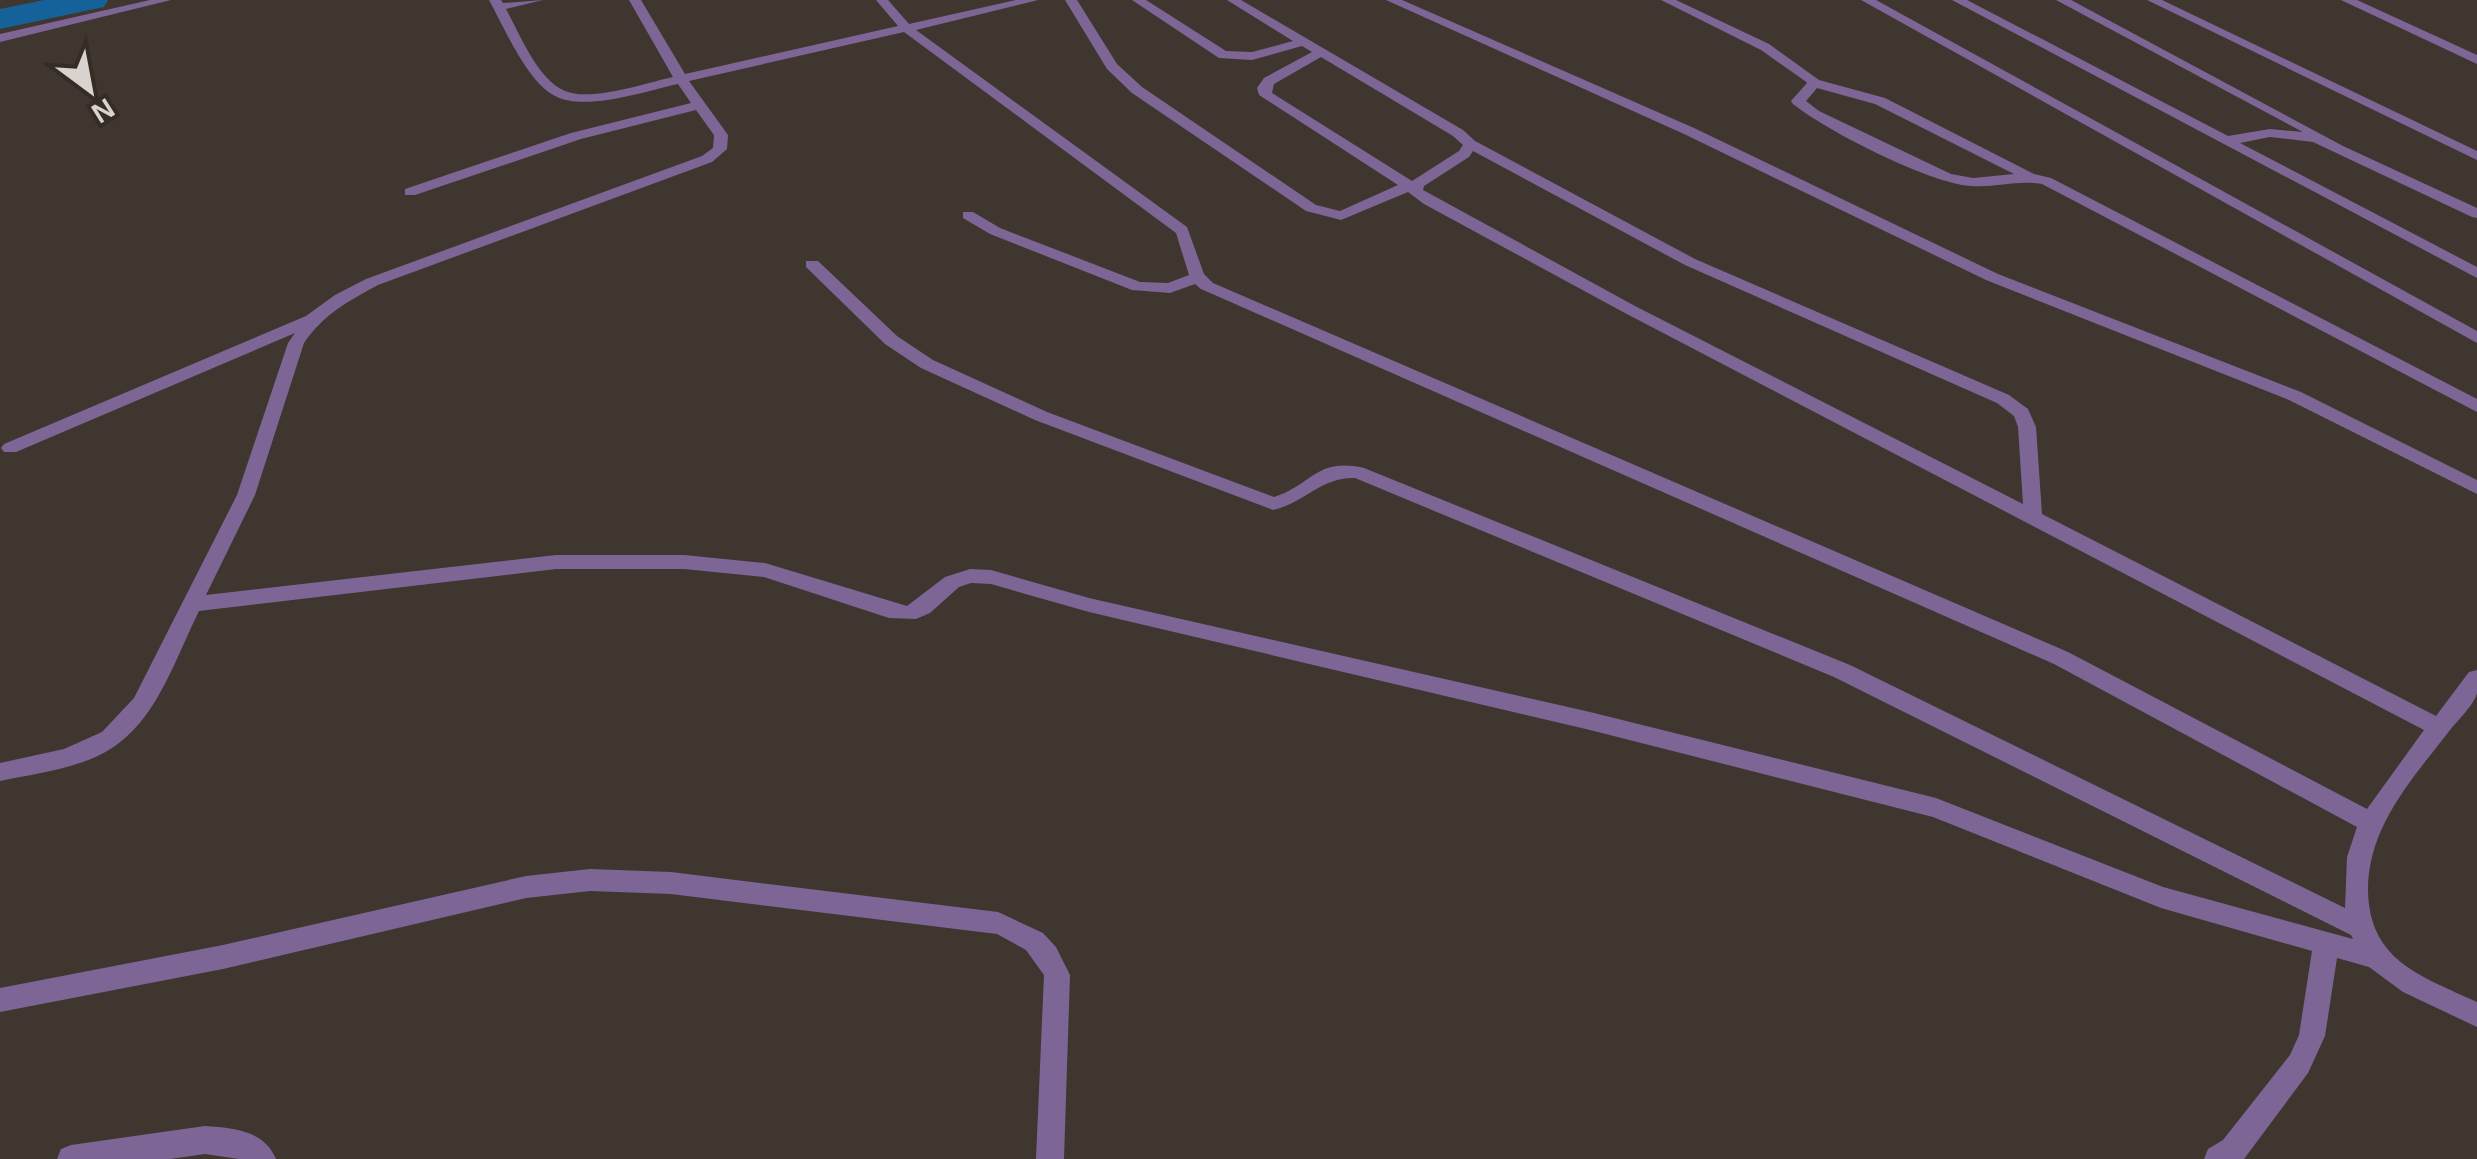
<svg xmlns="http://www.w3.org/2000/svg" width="2477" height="1159" viewBox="0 0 2477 1159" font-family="Helvetica,sans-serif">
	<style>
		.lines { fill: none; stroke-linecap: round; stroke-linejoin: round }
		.river { fill: #146299; fill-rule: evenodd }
		.street { fill: #7d6696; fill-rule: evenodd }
	</style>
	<rect width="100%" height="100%" fill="#3f3630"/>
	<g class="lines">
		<!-- river -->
		<path class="river" d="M44 0H108L104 7 0 29V9Z"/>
		<!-- street -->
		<path class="street" d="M150 0H171L0 42V34Z
			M489 0H501L503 3 543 0 506 9C520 34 537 79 565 91 591 102 646 83 673 77L629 0H641L685 74 898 26 876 0H888L909 24 1016 0H1038L916 30 1187 227 1204 274 1213 283 2068 652 2367 809 2424 730 1623 312 1424 204 1408 192 1341 220 1306 211 1132 93 1107 69 1065 0H1077L1117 64 1142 87 1316 205 1340 211 1398 185 1259 95 1257 88 1264 78 1312 52 1302 46 1252 60 1219 58 1132 0H1146L1226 51 1252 52 1293 41 1227 0H1241L1463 130 1475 141 1695 259 2009 395 2028 409 2036 427 2042 514 2436 716 2469 672 2477 670C2477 676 2477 686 2477 693 2474 705 2458 720 2450 730 2413 778 2368 826 2368 890 2369 961 2421 976 2477 1002V1027L2403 992 2369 967 2337 958 2325 1036 2308 1073 2244 1159H2204L2208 1149 2223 1140 2290 1055 2299 1035 2312 951 2161 908 1933 817 1590 730 1089 612 991 584 971 583 959 587 930 613 916 619 889 618 764 577 684 569H556L199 611C177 655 159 713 119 743 87 768 38 773 0 781V763L64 749 102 732 134 698 237 495 288 343 295 333 16 452H4L1 448 4 444 306 316 335 295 366 279 702 156 713 148 714 135 696 110 581 139 415 195H405V189L571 133 691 103 678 84C645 91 586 112 555 96 527 82 504 27 489 0ZM904 32 1176 233 1189 275 1168 283 1140 282 1000 228 973 212H963V218L990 234 1132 290 1170 293 1195 284 1201 289 2054 664 2357 827 2347 857 2345 908 1850 665 1364 468C1316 457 1311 486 1274 497L1047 412 933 360 897 336 818 261H806V267L885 344 921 368 1035 420 1273 510C1306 502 1321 477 1355 478L1834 677 2351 935 2353 939 2163 887 1936 798 1590 712 1089 598 991 570 970 569 945 577 907 606 765 563 684 555H556L206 595 255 495 304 343C323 315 348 301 378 285L712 162 727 149 728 135 689 81ZM1321 57 1453 136 1463 145 1459 151 1412 181 1272 93 1274 84ZM1473 151 1685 265 1997 403 2014 416 2018 427 2023 504 1635 306 1423 190 1424 186 1469 157Z
			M1386 0H1402L1694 128 1998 274 2301 392 2477 480V494L2289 400 1986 280 1684 134Z
			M1661 0H1676L1769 44 1819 80 1885 98 2034 174 2051 178 2477 399V412L2042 184C2018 180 1995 188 1971 186 1928 183 1827 131 1793 104L1791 101 1807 83 1805 81 1761 50ZM1817 88 1875 104 2014 174 1973 178 1951 174 1819 111 1806 101Z
			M1861 0H1876L2477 331V343Z
			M1952 0H1967L2228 136 2270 129 2303 132 2056 0H2071L2343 146 2477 208V218L2472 217 2313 142 2270 137 2240 143 2477 267V278Z
			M2147 0H2162L2477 151V160Z
			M2341 0H2357L2477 55V64Z
			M590 869 671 872 998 912 1043 933 1056 947 1070 975 1064 1159H1036L1044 975 1026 950 997 934 671 894 590 891 526 898 223 969 0 1012V988L223 945 526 876Z
			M205 1126C233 1128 264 1130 276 1159H239L205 1154 170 1159H57L61 1149 71 1145Z"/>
	</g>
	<!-- north arrow -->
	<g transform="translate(90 90) rotate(148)" stroke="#352c26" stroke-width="8" paint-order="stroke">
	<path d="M0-8L18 38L0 25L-18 38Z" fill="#d9d3cf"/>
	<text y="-15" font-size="28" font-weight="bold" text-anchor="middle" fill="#d9d3cf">N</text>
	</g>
</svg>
